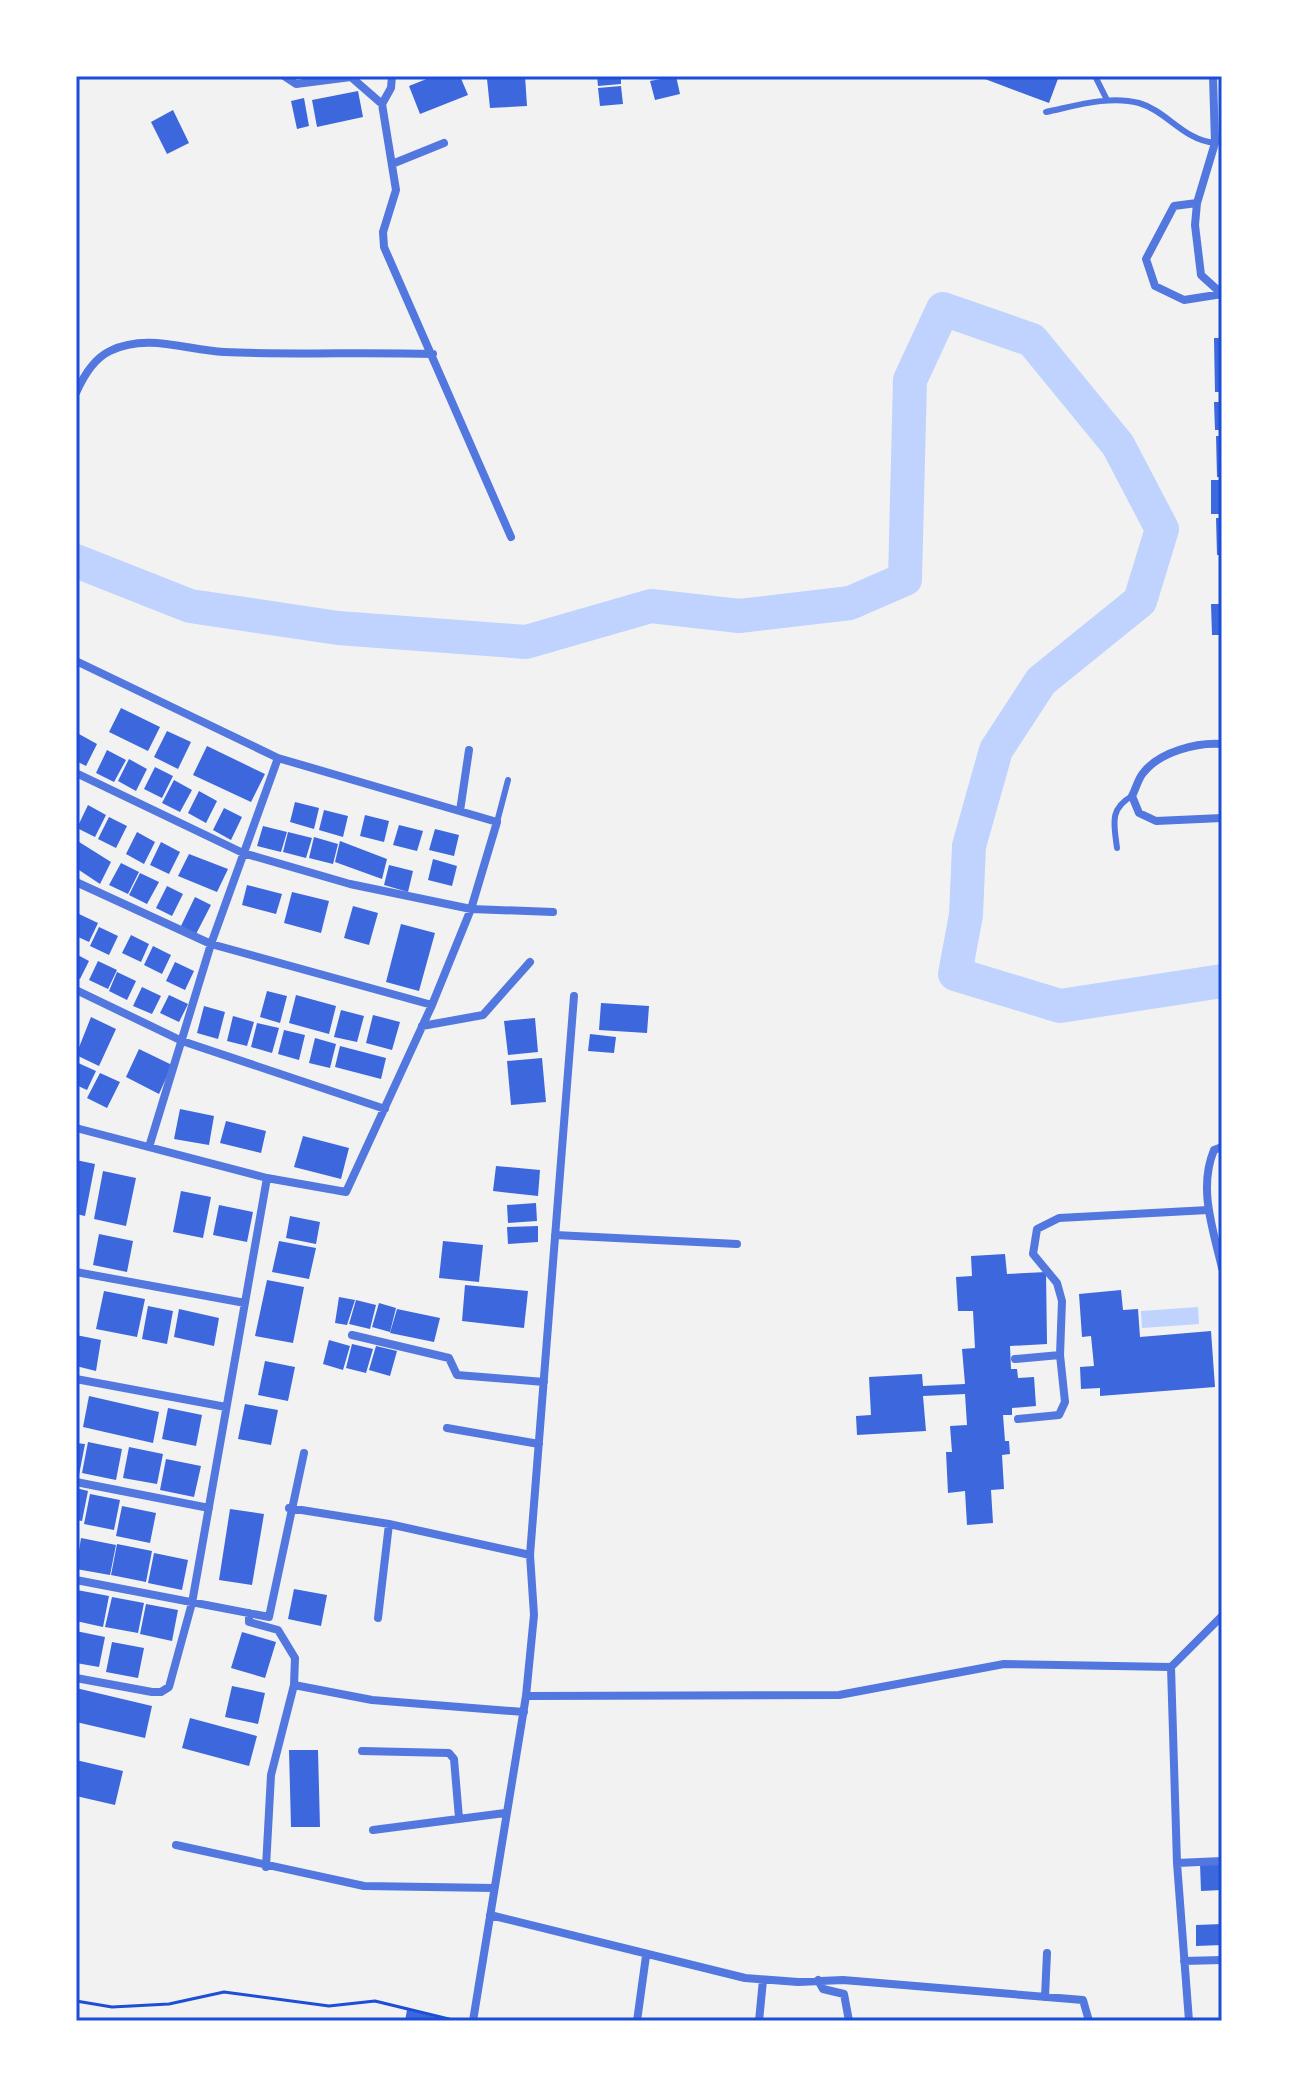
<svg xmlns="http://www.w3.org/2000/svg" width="1298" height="2097" viewBox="0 0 1298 2097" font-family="'IBM Plex Serif',serif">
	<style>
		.water { fill: #bfd3fe }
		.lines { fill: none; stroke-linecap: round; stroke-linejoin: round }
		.river { stroke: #bfd3fe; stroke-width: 34 }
		.building { fill: #3d67dc }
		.path { stroke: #1d4ed8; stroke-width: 3 }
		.service { stroke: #5277de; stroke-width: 6 }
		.minor { stroke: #5277de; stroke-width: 8 }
		.neatline { fill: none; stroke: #1d4ed8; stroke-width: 3 }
	</style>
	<rect width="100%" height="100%" fill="#f2f2f2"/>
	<!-- water -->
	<path class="water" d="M1198 1307 1199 1324 1142 1328 1141 1311Z"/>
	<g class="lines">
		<!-- river -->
		<path class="river" d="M76 561 190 606 338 628 526 642 651 606 739 616 850 603 905 579 910 380 943 309 1032 340 1118 445 1162 529 1140 601 1041 681 996 750 969 846 966 915 955 974 1060 1006 1222 981"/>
	</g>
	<!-- building -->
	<path class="building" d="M434 76H460L468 95 420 114 409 86Z
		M525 76 527 106 490 108 487 79Z
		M597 76H621V84L598 86Z
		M676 76 680 94 655 100 650 81Z
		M977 76H1059L1049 103Z
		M621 86 623 104 600 106 598 88Z
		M358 91 363 117 317 127 312 100Z
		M304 98 309 126 297 129 291 101Z
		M173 110 189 143 167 154 151 122Z
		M1214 338H1222V392H1215Z
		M1214 402H1222V430H1215Z
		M1216 436H1222V477H1217Z
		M1211 480H1222V514H1211Z
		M1216 518H1222V555H1217Z
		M1211 604H1222V635H1212Z
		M121 708 160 727 148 751 109 732Z
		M167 731 191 742 178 769 154 757Z
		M79 734 97 744 86 766 76 761Z
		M207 746 265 774 251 802 193 775Z
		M107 750 126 760 114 782 96 773Z
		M129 759 147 769 136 791 118 781Z
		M155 767 173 776 162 798 144 789Z
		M174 780 192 790 180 812 162 803Z
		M199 791 217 801 206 823 188 813Z
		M295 802 319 808 314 829 290 822Z
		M88 805 106 815 95 837 77 828Z
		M224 808 242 817 231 840 213 830Z
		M324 810 348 816 343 837 319 830Z
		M365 815 389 821 384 842 360 836Z
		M109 817 127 826 116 848 98 839Z
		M399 825 423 831 417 851 393 845Z
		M263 826 287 832 281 852 257 846Z
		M435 829 459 835 454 856 429 850Z
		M137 832 155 842 144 864 126 854Z
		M288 832 312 838 306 858 283 852Z
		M314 837 338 844 333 864 309 858Z
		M76 840 111 862 100 884 76 868Z
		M340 841 387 859 382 879 335 862Z
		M161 842 180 852 169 874 150 865Z
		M189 854 228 869 217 892 178 876Z
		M433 859 457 866 452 886 428 880Z
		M121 863 139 872 128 894 109 885Z
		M389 865 413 871 408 892 384 885Z
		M140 873 159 882 147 904 129 895Z
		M247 885 282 894 276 914 242 905Z
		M167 886 183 894 172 916 156 908Z
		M292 892 329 901 321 933 284 923Z
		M195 897 211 905 196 934 181 926Z
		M353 906 378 913 369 945 344 938Z
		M79 914 98 923 89 942 76 936Z
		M401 924 435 933 419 991 386 982Z
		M99 927 118 936 109 955 90 946Z
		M131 935 149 944 141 962 122 953Z
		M153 946 171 955 162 974 144 965Z
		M76 954 89 961 80 979 76 977Z
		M98 961 117 970 108 989 89 980Z
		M175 962 194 971 185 990 166 981Z
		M117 972 136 981 127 1000 109 991Z
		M142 987 161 996 152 1014 133 1006Z
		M267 991 287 996 280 1023 260 1017Z
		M169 995 188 1004 179 1022 160 1013Z
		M296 995 336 1006 329 1034 289 1023Z
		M601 1003 649 1006 647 1033 599 1030Z
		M204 1006 225 1012 218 1039 197 1033Z
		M341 1010 364 1016 357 1042 334 1037Z
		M373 1015 400 1022 392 1050 366 1043Z
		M233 1016 254 1022 247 1046 227 1041Z
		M91 1017 116 1029 99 1066 76 1055Z
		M535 1018 538 1052 508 1055 504 1021Z
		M257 1023 279 1028 272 1053 251 1047Z
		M284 1030 305 1035 299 1060 278 1054Z
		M590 1034 616 1037 614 1053 588 1051Z
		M315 1038 336 1044 330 1068 309 1063Z
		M340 1046 386 1058 381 1079 335 1067Z
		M139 1049 172 1065 159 1094 126 1077Z
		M542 1058 546 1102 511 1105 507 1061Z
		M76 1062 96 1071 87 1090 76 1085Z
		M100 1073 120 1082 107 1108 87 1098Z
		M180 1109 214 1116 209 1145 174 1139Z
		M226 1121 266 1131 261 1153 220 1143Z
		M303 1136 349 1148 341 1179 294 1167Z
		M76 1160 95 1164 85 1216 76 1214Z
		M496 1166 540 1170 538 1196 493 1191Z
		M103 1171 136 1178 126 1226 94 1219Z
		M181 1191 211 1197 203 1238 173 1232Z
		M536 1203 537 1221 508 1223 507 1205Z
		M219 1205 253 1212 247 1242 213 1235Z
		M290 1216 320 1222 316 1244 286 1238Z
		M538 1226V1242L508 1244 507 1227Z
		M99 1234 133 1241 127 1272 93 1265Z
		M279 1241 316 1248 309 1279 272 1272Z
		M443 1241 483 1245 479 1282 439 1278Z
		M1005 1254 1007 1274 1046 1272 1047 1344 1010 1346 1011 1369H1017L1018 1378 1034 1377 1036 1406 1012 1408V1415H1003L1005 1441H1009L1010 1454 1002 1455 1004 1489 991 1490 993 1523 967 1525 965 1491 948 1493 946 1452H952L950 1426 967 1425 965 1394 923 1396 926 1431 857 1435 856 1416 871 1415 869 1377 922 1374 923 1386 965 1384 962 1349 975 1348 973 1311H958L956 1277 972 1276 971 1256Z
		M267 1280 304 1287 293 1343 255 1336Z
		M465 1285 528 1291 524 1328 462 1321Z
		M1121 1290 1123 1310 1138 1309 1140 1337 1211 1331 1215 1387 1100 1396V1388L1081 1389 1080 1367 1094 1366 1091 1336 1082 1337 1079 1294Z
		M104 1291 145 1299 137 1337 96 1329Z
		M339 1297 355 1300 347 1325 335 1323Z
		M356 1300 376 1305 370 1329 349 1324Z
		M379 1303 396 1308 390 1332 372 1327Z
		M148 1306 173 1311 167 1344 142 1339Z
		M179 1309 219 1318 214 1346 174 1337Z
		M397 1309 440 1318 434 1342 390 1333Z
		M76 1335 101 1340 96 1371 76 1366Z
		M329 1340 350 1346 343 1370 323 1364Z
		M352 1344 373 1349 366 1373 346 1368Z
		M376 1346 397 1351 390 1376 369 1370Z
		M265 1361 295 1367 288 1401 258 1395Z
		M89 1396 159 1412 153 1443 83 1427Z
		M245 1404 278 1410 271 1445 238 1439Z
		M168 1408 202 1415 196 1446 162 1439Z
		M88 1442 122 1449 116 1480 82 1473Z
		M76 1443 85 1444 79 1475 76 1474Z
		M129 1447 163 1454 157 1484 123 1478Z
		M166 1459 201 1466 194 1497 160 1490Z
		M76 1488 88 1491 82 1521 76 1520Z
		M90 1494 120 1500 114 1530 84 1524Z
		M122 1506 156 1513 150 1543 116 1536Z
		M230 1509 264 1514 252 1585 219 1580Z
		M81 1538 116 1545 110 1575 76 1569Z
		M117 1544 152 1551 146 1582 111 1575Z
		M154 1553 188 1560 182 1590 148 1583Z
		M294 1589 327 1595 321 1626 288 1619Z
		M77 1590 109 1596 103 1627 76 1621Z
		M112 1597 144 1603 138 1633 105 1627Z
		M146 1604 178 1610 172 1641 140 1634Z
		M76 1631 105 1637 99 1667 76 1663Z
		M242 1632 276 1642 265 1678 231 1668Z
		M112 1642 144 1648 138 1678 106 1672Z
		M232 1686 265 1693 258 1724 225 1717Z
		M76 1688 152 1706 145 1738 76 1722Z
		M190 1718 257 1736 249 1766 182 1748Z
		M289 1750H318L320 1827H291Z
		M76 1760 123 1771 115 1805 76 1796Z
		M1222 1863V1890L1201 1891 1200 1864Z
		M1222 1924V1945L1196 1946V1925Z
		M407 2010 448 2020 447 2021H405Z"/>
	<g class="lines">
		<!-- path -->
		<path class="path" d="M76 2001 112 2007 169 2004 224 1992 329 2006 375 2001 457 2021"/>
		<!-- service -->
		<path class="service" d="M1095 76 1107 100
			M1046 112C1075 106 1109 95 1139 103 1167 111 1183 140 1215 143
			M497 822 508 780
			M1117 848C1114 824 1109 809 1132 796"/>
		<!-- minor -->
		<path class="minor" d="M284 76 296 84 351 77 382 104 396 190 383 232 384 247 511 537
			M1213 76 1215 143 1197 203 1195 225 1201 275 1222 294
			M382 104 391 88 392 76
			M392 164 444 143
			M1197 203 1174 206 1146 259 1155 286 1184 300 1222 294
			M76 393C83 377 93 359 110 351 147 333 186 350 224 352 293 355 364 352 433 354
			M76 661 278 758 497 822 471 909 432 1005 346 1192 267 1178 76 1128
			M1222 744C1197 742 1160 752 1144 772 1138 778 1136 789 1132 796L1139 813 1156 821 1222 818
			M76 773 243 853 350 884 471 909 553 912
			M460 811 469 750
			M76 882 211 944 432 1005
			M76 990 182 1041 385 1109
			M422 1026 483 1015 530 962
			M149 1147 211 944 278 758
			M1222 1147 1214 1150C1198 1188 1213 1229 1222 1268
			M555 1235 737 1244
			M76 1272 245 1303
			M352 1335 449 1358 457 1375 544 1382
			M1015 1359 1060 1355 1062 1301 1057 1283 1033 1254 1037 1229 1059 1218 1208 1210
			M76 1379 226 1407
			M1018 1419 1059 1415 1065 1402 1060 1355
			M447 1428 539 1444
			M76 1482 209 1508
			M289 1508 389 1524 530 1555
			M76 1580 269 1617 304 1453
			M249 1613V1622L278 1630 295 1658 294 1685 271 1775 266 1867
			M378 1618 389 1524
			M1171 1667 1177 1863 1189 2021
			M76 1678 152 1692H161L169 1687 192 1603 267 1178
			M294 1685 372 1700 524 1712
			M526 1696 839 1695 1004 1664 1171 1667 1222 1616
			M362 1751 449 1753 454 1759 459 1818
			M373 1830 505 1813
			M176 1845 364 1886 494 1888
			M1177 1863 1222 1861
			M490 1915 745 1978 798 1982 843 1980 1083 2000 1089 2021
			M1184 1961 1222 1960
			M818 1980 823 1989 844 1994 849 2021
			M1045 1997 1047 1953
			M473 2021 526 1696 534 1615 530 1555 574 996
			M637 2021 646 1956
			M759 2021 763 1980"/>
	</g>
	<!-- border -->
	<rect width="1298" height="2097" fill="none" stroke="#ffffff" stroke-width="156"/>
	<rect x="78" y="78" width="1142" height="1941" class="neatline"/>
</svg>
